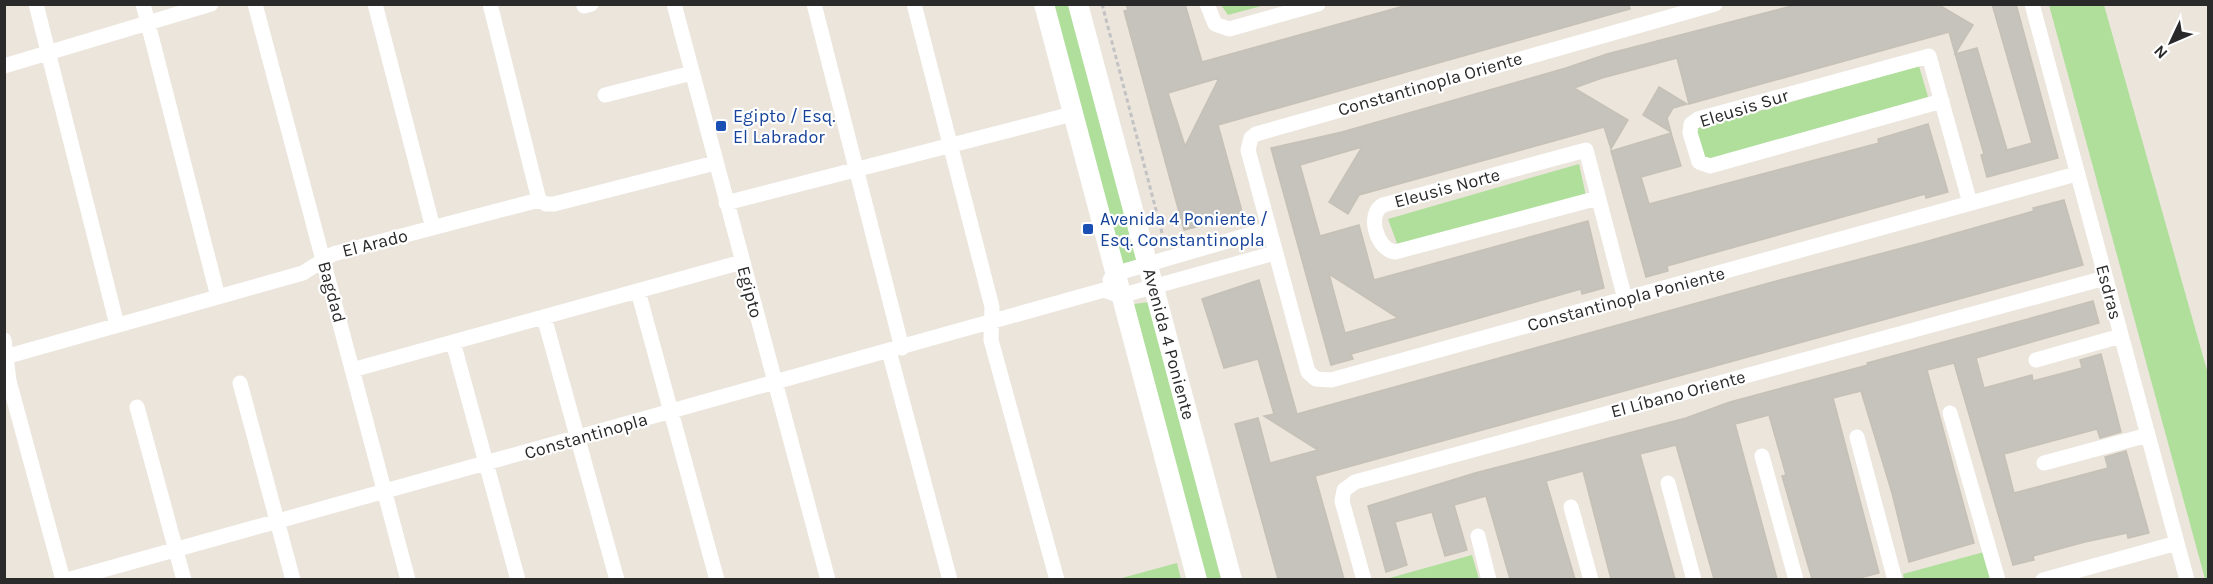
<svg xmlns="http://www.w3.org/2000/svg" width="2213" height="584" viewBox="0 0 2213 584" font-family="Karla,sans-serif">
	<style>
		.green { fill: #afdf9b }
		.building { fill: #c6c2bc; stroke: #c6c1b6; stroke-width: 1.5; fill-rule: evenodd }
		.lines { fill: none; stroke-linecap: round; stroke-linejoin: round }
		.path { stroke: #c3c3c3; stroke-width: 3; stroke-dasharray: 4.5 3; stroke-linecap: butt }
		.minor { stroke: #fff; stroke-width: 15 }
		.tertiary { stroke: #fff; stroke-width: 20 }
		.transit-dot { fill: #1a4fb4; stroke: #fff; stroke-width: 2 }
		.labels { text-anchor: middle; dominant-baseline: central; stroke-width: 4.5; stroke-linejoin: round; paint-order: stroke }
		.street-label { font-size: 18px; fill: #2a2a2a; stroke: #fff }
		.transit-label { font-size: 18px; fill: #164399; stroke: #fff; text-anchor: start }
	</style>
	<rect width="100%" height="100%" fill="#ebe5dc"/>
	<!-- green -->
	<path class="green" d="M1052 5H1071L1139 264 1122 267Z
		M1221 5V4L1265 5 1228 15Z
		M2049 5H2104L2208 374V579H2205Z
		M1919 66 1928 97 1704 162 1696 129Z
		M1579 164 1586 196 1398 246 1388 219Z
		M1149 302 1221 579H1206L1134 304Z
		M1984 552 1992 579H1904L1903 574Z
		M1472 555 1479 579H1386Z
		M1177 563 1181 579H1118Z"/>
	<!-- building -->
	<path class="building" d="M1126 4H1185L1202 62 1411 4H1629L1630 9 1218 125 1243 215 1184 230 1124 11 1128 10ZM1219 78 1185 146 1168 93Z
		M1799 4 1939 5 1973 25 1955 54 1977 48 2007 150 2032 143 1992 4H2016L2058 158 1987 177 1981 155 1984 154 1974 120 1949 32 1689 104 1677 58 1602 78 1574 88 1628 120 1611 149 1604 127 1359 195 1348 214 1329 202 1362 147 1300 165 1320 236 1359 225 1374 280 1588 221 1604 288 1582 294 1581 289 1469 321 1351 354 1353 359 1331 365 1271 148 1342 132 1566 68 1607 54ZM1329 274 1398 318 1345 333Z
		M1659 87 1687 104 1673 108 1667 118 1671 132 1643 115Z
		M1928 124 1948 192 1926 198 1925 194 1667 266 1668 271 1646 277 1611 151 1671 133 1681 166 1641 177 1649 204 1879 143 1878 139Z
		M2064 200 2083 265 1315 476 1344 579H1278L1235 424 1258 418 1270 463 1318 450 1264 416 1274 414 1258 359 1224 368 1202 299 1259 280 1297 414 1769 283 1921 243 2034 211 2033 208Z
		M2093 301 2099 323 1976 358 1984 388 2032 375 2033 381 2082 368 2080 360 2101 354 2121 432 2100 438 2097 429 2004 454 2014 493 2108 468 2105 457 2126 451 2149 533 2128 538 2127 533 2085 542 2033 556 2034 560 2013 565 1954 363 1927 370 1974 543 1909 562 1892 493 1861 391 1833 398 1879 573 1856 579H1812L1782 476 1786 475 1769 415 1735 424 1777 579H1714L1676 445 1640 454 1675 579H1611L1583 471 1546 481 1575 579H1510L1486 496 1454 505 1467 550 1445 556 1432 512 1395 522 1407 565 1386 572 1368 506 1475 473 1686 418 1730 402 1868 365 1867 363Z"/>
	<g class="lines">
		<!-- path -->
		<path class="path" d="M1102 4 1162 233"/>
		<!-- minor -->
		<path class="minor" d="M36 4 117 325
			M143 4 218 297
			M255 4 408 580
			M375 4 433 228
			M490 4 539 200
			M674 4 828 580
			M814 4 902 348
			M914 4 992 307 991 340 1057 580
			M1207 4 1215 24 1229 29 1318 4
			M1715 4 1256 134 1251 138 1248 150 1308 372 1316 379 1331 380 2076 174
			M2032 4 2187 580
			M584 6 591 4
			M4 66 211 4
			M605 95 692 73
			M1942 101 1710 166 1699 162 1690 133 1691 124 1698 119 1929 56 1970 203
			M1598 198 1395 252C1377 250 1366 214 1383 205L1586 150 1625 299
			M726 203 1072 114
			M1110 280 1114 274 1269 229
			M638 291 717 580
			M544 317 617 580
			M4 340 9 381 63 580
			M453 342 518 580
			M889 351 950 580
			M5 357 303 273 333 254 539 200 546 204H554L715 163
			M2036 360 2121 336
			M352 370 742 262
			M240 383 293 580
			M137 407 184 580
			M1950 413 1998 580
			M1857 437 1895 580
			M1762 456 1796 580
			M2044 463 2148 435
			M1668 483 1694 580
			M1571 507 1591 580
			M1478 536 1489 580
			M67 580 1104 290 1120 296 1275 253
			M1364 580 1342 501 1344 490 1355 482 2105 278
			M2043 580 2177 543"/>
		<!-- tertiary -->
		<path class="tertiary" d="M1044 4 1197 580
			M1078 4 1232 580"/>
	</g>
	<!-- markers -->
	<g class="transit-dot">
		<rect x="715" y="120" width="12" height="12" rx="3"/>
		<rect x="1082" y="223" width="12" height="12" rx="3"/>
	</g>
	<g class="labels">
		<!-- street labels -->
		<g class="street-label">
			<text transform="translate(1430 84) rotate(-16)">Constantinopla Oriente</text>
			<text transform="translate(1744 108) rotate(-17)">Eleusis Sur</text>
			<text transform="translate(1447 188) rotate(-15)">Eleusis Norte</text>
			<text transform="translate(375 243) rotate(-14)">El Arado</text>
			<text transform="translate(332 292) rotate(75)">Bagdad</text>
			<text transform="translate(750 292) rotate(75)">Egipto</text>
			<text transform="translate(2109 292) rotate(75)">Esdras</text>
			<text transform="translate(1626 299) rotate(-15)">Constantinopla Poniente</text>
			<text transform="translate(1169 344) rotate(75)">Avenida 4 Poniente</text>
			<text transform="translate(1678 394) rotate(-15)">El Líbano Oriente</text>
			<text transform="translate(586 436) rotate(-16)">Constantinopla</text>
		</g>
		<!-- transit labels -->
		<g class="transit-label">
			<text x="733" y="116">Egipto / Esq.<tspan x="733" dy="21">El Labrador</tspan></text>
			<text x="1100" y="219">Avenida 4 Poniente /<tspan x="1100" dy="21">Esq. Constantinopla</tspan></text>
		</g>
	</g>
	<!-- border -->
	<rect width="2213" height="584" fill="none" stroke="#2a2a2a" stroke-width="12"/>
	<!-- north arrow -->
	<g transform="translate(2171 42) rotate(226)" stroke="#ffffff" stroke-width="4.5" paint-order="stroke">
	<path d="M0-4.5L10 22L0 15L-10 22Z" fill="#2a2a2a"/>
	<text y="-9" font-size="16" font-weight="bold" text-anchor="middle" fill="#2a2a2a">N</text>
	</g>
</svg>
